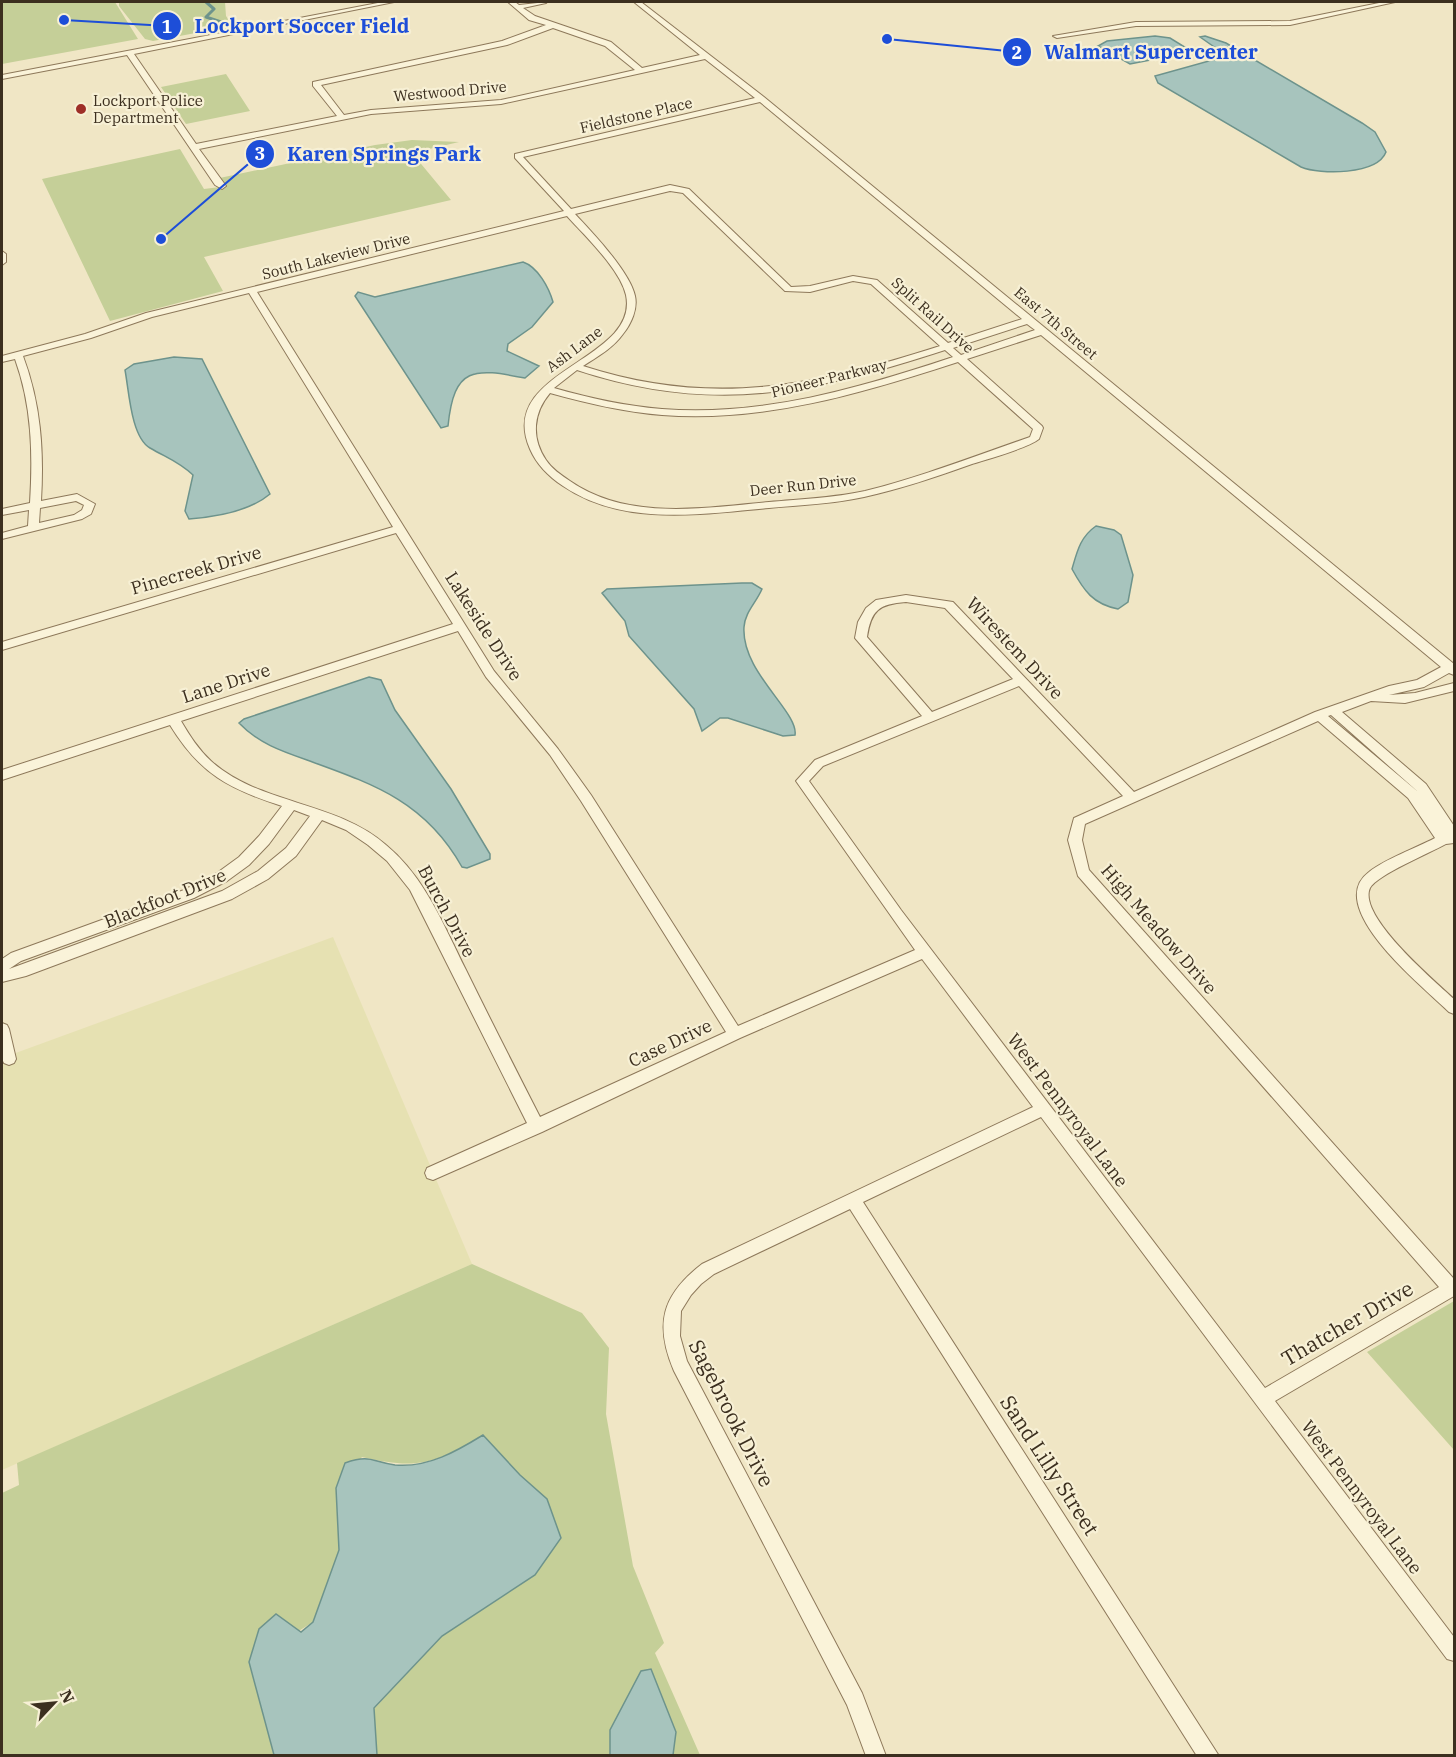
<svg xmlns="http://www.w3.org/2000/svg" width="1456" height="1757" viewBox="0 0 1456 1757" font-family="'IBM Plex Serif',serif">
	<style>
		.farmland { fill: #e6e1b2 }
		.green { fill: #c5cf98 }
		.water { fill: #a7c4bd; stroke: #6d938c; stroke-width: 1.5 }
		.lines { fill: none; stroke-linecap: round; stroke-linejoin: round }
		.stream { stroke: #6d938c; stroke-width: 3 }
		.minor-casing { stroke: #8d785a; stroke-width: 2 }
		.minor { fill: #faf3d9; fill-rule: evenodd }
		.poi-dot { fill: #9e2e27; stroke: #f7f0d5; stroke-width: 2 }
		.labels { text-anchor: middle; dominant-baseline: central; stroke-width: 4.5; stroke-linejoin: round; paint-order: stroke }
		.far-street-label { font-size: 15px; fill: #3c2f1f; stroke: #f7f0d5 }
		.far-poi-label { font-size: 15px; fill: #3c2f1f; stroke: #f7f0d5; text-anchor: start }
		.street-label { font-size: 18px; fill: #3c2f1f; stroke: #f7f0d5 }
		.near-street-label { font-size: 21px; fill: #3c2f1f; stroke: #f7f0d5 }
		.leader { fill: none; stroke: #1d4ed8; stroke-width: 2 }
		.callout-dot { fill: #1d4ed8; stroke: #f7f0d5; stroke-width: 2 }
		.mark-label { font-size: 18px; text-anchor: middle; font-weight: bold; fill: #fff }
		.callout-label { font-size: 20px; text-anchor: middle; font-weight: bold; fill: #1d4ed8; stroke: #f7f0d5; stroke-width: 4.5; stroke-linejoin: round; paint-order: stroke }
	</style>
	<rect width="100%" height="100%" fill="#f0e6c5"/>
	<!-- farmland -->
	<path class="farmland" d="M333 937 472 1264 2 1470V1058Z"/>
	<!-- green -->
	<path class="green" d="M2 2H115L138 39 2 64Z
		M119 2H225L226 16 233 26 153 41 145 39 119 6Z
		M226 74 250 111 186 124 161 87Z
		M412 140 459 142 412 153 451 200 204 257 223 291 110 321 42 179 180 149 204 189 220 187 215 179 375 145Z
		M472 1264 582 1313 609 1348 606 1414 633 1566 664 1643 655 1653 700 1755H377L374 1709 442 1636 535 1575 546 1499 520 1475 483 1435C436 1464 417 1470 362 1457L336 1488 339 1550 313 1622 249 1662 274 1755 2 1756V1493L19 1485 17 1463Z
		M1454 1301V1450L1367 1352Z"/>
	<!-- water -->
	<path class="water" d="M1155 36 1170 38 1188 49 1186 53 1130 64 1098 46 1107 41Z
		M1205 36 1226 43 1362 123 1375 132 1386 152C1377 175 1320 175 1301 167L1158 83 1155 76 1227 56 1200 37Z
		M523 262C538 267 549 288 553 302L532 327 508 344 507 351 539 366 525 378C474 368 454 366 448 426L441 428 355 296 358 292 375 297Z
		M174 357 202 359 270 494C250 511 215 517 189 519L185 511 193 475C178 461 167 458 150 448 131 437 129 391 125 370L134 364Z
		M1096 526 1114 530 1121 535 1133 575 1128 602 1118 609C1093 604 1084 591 1072 569 1077 552 1080 537 1096 526Z
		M742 583H752L762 589C756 603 745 612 744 627 741 672 799 712 795 735L783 736 728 718H720L702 731 694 709 629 636 625 621 602 593 607 589Z
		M369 677 381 680 395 710 451 789 490 854V859L467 868 462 867C425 801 373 784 307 760 281 751 258 743 239 723L244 719Z
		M483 1435 520 1475 547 1499 561 1538 535 1575 442 1636 374 1708 377 1755H274L249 1662 259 1629 276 1614 301 1632 313 1622 339 1550 336 1488 345 1463C371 1454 372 1462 395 1465 428 1468 457 1451 483 1435Z
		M651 1669 676 1732 673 1755H610V1730L641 1671Z"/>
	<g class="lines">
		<!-- stream -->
		<path class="stream" d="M206 2 214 9 206 17 227 24V32"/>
		<!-- minor casing -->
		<g class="minor-casing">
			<path id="minor" d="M383 2H394L134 54 196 144 337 116 313 86V82L502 41 546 25 529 20 508 2H515L519 5 547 2 546 3 523 8 535 16 611 42 642 68 700 55 634 2H641L764 97 1454 664V675L1449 673 1424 687 1389 695 1415 693 1454 683V691L1405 703 1371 701 1342 712 1426 784 1454 826V843L1446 844C1430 853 1377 875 1370 888 1357 916 1436 982 1454 999V1014L1449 1012C1425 988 1322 907 1369 872 1385 859 1416 848 1435 838L1408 798 1318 721 1085 824 1082 840 1089 870 1454 1279V1296L1275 1401 1454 1637V1661L1447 1659 1041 1117 863 1202 1219 1756H1197L850 1209 714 1274 701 1284 691 1295 681 1311 680 1336 687 1361 862 1693 886 1756H866L847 1705 674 1371C654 1324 662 1295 702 1264L1033 1107 922 959 740 1038 542 1132 433 1180 427 1178 425 1173 427 1168 527 1123 410 890 387 861 368 845 346 830 322 820 296 856 268 879 232 899 26 976 2 982V959L11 953 184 890 217 873 239 857 259 836 282 806C229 789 200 774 170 725L2 780V770L453 624 396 533 2 650V642L393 527 249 293 152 317 91 338 23 356C41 404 44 451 41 501L77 494 95 504 91 514 82 519 2 539V533L28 526 29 510 2 515V509L30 503C33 453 32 406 15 359L2 362V356L85 334 146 313 564 211 515 158V154L755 98 705 59 501 104 371 114 199 149 226 186 222 189 215 185 127 55 2 79V75ZM553 28 605 46 635 70 501 100 371 110 344 115 321 85 507 45ZM760 102 1022 319 948 343 877 280 853 276 810 286 791 287 689 189 670 185 571 209 523 157ZM670 191 683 193 785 291 810 292 853 281 871 284 940 346C815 386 712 408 583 366 597 357 613 348 623 334 631 324 638 309 635 296 630 272 592 232 575 214ZM567 216C585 236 620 269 626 295 640 361 495 370 530 449 537 465 548 476 563 486 623 527 701 514 769 508 801 505 833 504 864 497 900 489 936 477 972 464 988 459 1028 448 1039 439L1043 428 1042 426 967 359 1041 335 1441 667 1417 680 1389 686 1315 712 1134 792 953 602 906 595 876 600 866 608 858 622 855 638 922 716 815 760 796 781 915 950 738 1026 591 795 558 749 494 671 257 292ZM1027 324 1035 330 961 355 953 348ZM945 350 953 357C860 388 761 417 662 409 625 406 589 398 554 388L577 370C713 415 813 393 945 350ZM958 362 1033 429 1030 437C975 456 921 477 865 491 834 498 801 499 769 502 703 508 628 521 570 481 561 475 552 469 546 460 531 438 533 413 550 393 586 403 624 412 662 415 763 423 863 393 958 362ZM76 501 84 505 82 510 74 515 39 523 40 508ZM906 602 945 608 1013 679 932 712 867 637C871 610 879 604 906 602ZM458 631 486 677 550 755 581 801 726 1032 540 1117C515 1068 490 1019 466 970 444 926 425 877 386 845 336 801 260 805 211 761 198 749 190 736 181 721ZM1019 686 1123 796 1074 818 1068 840 1078 876 1439 1287 1265 1388 901 910 809 781 823 766ZM1331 715 1416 790 1417 791 1328 716ZM294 810 310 816 286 848 258 871 222 891 9 969 21 961 194 898 227 881 249 865 269 844Z
				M1384 2H1395L1290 25 1136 26 1057 38 1053 36 1136 22 1290 21Z
				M2 251 6 254V262L2 265Z
				M2 1023 7 1025 9 1029 16 1059 14 1063 9 1065 4 1063 2 1059Z"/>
		</g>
		<!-- minor -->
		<use href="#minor" class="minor"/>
	</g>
	<!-- markers -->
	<circle class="poi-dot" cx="81" cy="109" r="6"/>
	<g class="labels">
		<!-- far-street labels -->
		<g class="far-street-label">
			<text transform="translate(450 91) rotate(-5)">Westwood Drive</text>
			<text transform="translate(636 115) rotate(-13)">Fieldstone Place</text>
			<text transform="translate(336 256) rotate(-14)">South Lakeview Drive</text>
			<text transform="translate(933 315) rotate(42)">Split Rail Drive</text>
			<text transform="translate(1056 323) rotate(40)">East 7th Street</text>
			<text transform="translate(574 349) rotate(-37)">Ash Lane</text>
			<text transform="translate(829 378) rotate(-14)">Pioneer Parkway</text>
			<text transform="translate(803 485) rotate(-6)">Deer Run Drive</text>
		</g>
		<!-- far-poi labels -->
		<g class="far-poi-label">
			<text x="93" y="100">Lockport Police<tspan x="93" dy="17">Department</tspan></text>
		</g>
		<!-- street labels -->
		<g class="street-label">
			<text transform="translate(196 570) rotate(-16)">Pinecreek Drive</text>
			<text transform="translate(484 626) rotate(57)">Lakeside Drive</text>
			<text transform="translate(1015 648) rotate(47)">Wirestem Drive</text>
			<text transform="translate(226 683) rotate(-18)">Lane Drive</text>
			<text transform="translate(165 898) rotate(-22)">Blackfoot Drive</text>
			<text transform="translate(447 911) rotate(62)">Burch Drive</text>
			<text transform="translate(1159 929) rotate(49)">High Meadow Drive</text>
			<text transform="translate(670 1043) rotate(-25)">Case Drive</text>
			<text transform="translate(1068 1110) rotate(53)">West Pennyroyal Lane</text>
			<text transform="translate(1362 1497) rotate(53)">West Pennyroyal Lane</text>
		</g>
		<!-- near-street labels -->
		<g class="near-street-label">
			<text transform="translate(1347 1323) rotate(-30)">Thatcher Drive</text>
			<text transform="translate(732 1413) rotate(63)">Sagebrook Drive</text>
			<text transform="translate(1050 1465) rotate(57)">Sand Lilly Street</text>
		</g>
	</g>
	<!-- callouts -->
	<path class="leader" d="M64 20L167 26M887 39L1017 52M161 239L260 154"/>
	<g class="callout-dot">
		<circle cx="64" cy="20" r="6"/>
		<circle cx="887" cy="39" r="6"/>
		<circle cx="161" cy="239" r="6"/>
		<circle cx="167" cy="26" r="15"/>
		<circle cx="1017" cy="52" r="15"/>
		<circle cx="260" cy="154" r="15"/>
	</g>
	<g class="mark-label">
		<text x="167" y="33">1</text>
		<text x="1017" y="59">2</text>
		<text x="260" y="160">3</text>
	</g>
	<g class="callout-label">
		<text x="302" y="33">Lockport Soccer Field</text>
		<text x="1151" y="59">Walmart Supercenter</text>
		<text x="384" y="161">Karen Springs Park</text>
	</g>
	<!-- border -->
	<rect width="1456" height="1757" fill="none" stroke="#3c2f1f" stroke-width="6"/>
	<!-- north arrow -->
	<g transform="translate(54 1703) rotate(64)" stroke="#f7f0d5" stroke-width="4.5" paint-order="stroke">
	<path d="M0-4.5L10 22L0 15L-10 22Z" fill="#3c2f1f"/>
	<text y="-9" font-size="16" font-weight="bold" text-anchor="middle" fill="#3c2f1f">N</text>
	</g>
</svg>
